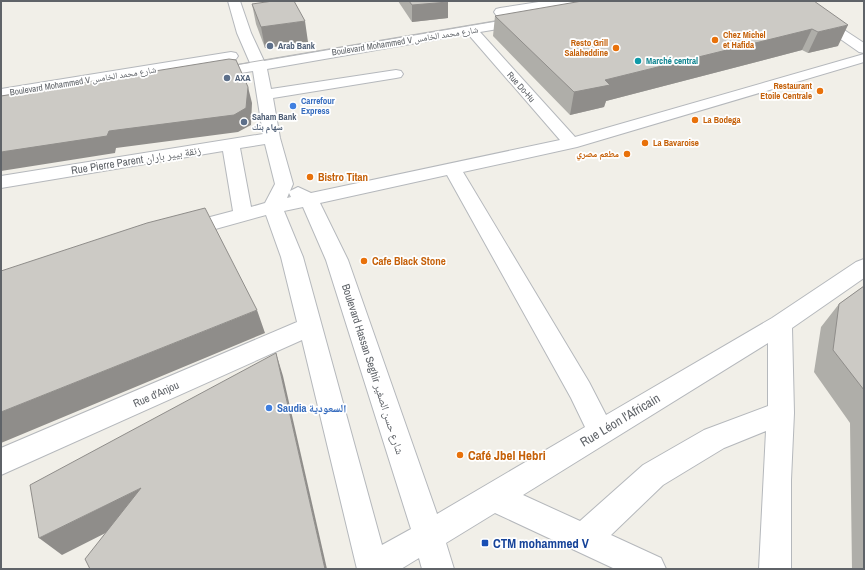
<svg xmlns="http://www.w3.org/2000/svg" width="865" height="570" viewBox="0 0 865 570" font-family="'Archivo Narrow','Noto Naskh Arabic',sans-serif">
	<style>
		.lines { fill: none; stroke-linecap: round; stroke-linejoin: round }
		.minor-casing { stroke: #b5b8bc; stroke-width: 2 }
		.minor { fill: #fff; fill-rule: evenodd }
		.tram { stroke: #b6b7b8; stroke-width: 1 }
		.wall { fill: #afaea9 }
		.shaded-wall { fill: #8f8d8a }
		.building { fill: #cccac5; stroke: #8f8d8a }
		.food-dot { fill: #e8710a; stroke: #fff; stroke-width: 1.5 }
		.service-dot { fill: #5c6f8a; stroke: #fff; stroke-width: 1.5 }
		.culture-dot { fill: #0f9aa8; stroke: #fff; stroke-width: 1.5 }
		.shop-dot { fill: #3f7fe0; stroke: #fff; stroke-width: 1.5 }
		.transit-dot { fill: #1a4fb4; stroke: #fff; stroke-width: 1.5 }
		.labels { text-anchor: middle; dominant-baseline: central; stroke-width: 3.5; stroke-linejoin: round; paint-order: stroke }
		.far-food-label { font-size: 9px; font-weight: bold; fill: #c56008; stroke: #fff; text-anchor: start }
		.far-street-label { font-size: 9px; fill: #5f6368; stroke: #fff }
		.far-service-label { font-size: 9px; font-weight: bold; fill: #4e5e75; stroke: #fff; text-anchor: start }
		.far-culture-label { font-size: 9px; font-weight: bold; fill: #0d838f; stroke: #fff; text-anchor: start }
		.far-shop-label { font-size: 9px; font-weight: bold; fill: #366cbe; stroke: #fff; text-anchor: start }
		.street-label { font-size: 11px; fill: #5f6368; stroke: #fff }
		.food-label { font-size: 11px; font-weight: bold; fill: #c56008; stroke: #fff; text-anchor: start }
		.shop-label { font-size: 11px; font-weight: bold; fill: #366cbe; stroke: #fff; text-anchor: start }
		.near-street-label { font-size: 13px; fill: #5f6368; stroke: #fff }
		.near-food-label { font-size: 13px; font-weight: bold; fill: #c56008; stroke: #fff; text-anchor: start }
		.near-transit-label { font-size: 13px; font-weight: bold; fill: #164399; stroke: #fff; text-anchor: start }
	</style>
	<rect width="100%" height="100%" fill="#f1efe8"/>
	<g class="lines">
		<!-- minor casing -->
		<g class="minor-casing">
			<path id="minor" d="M228 1H240L251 33 264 61 524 17 529 18 530 21 529 24 480 32 575 137 864 54V62L577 147 463 172 589 382 606 415 772 318 856 262 864 259V278L792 328 794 413 791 480V569H759L766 431 724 448 663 485 611 535 661 558 666 569H615L495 513 446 543 454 569H422L419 558 401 569H357L302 340 1 475V448L297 322 281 257 266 215 183 238 176 236 173 231 176 226 233 211 223 151 1 188V176L263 134 253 71 210 78 205 77 203 74 205 71 210 70 250 63 237 33ZM468 34 560 140 311 193 298 187 290 191 293 184 280 138 273 98 396 78 401 77 403 74 401 71 396 70 271 89 267 69ZM265 144 275 184 265 203 251 207 240 148ZM447 175 571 398 585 427 437 514 348 260 320 203ZM289 193 291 197 287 198ZM303 207 326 260 411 529 382 545 303 257 284 211ZM768 343V406L704 430 643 465 580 521 523 495Z
				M545 1H574L572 4 568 5 500 16 496 15 494 12 496 9 500 8Z
				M786 1H800L864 43V53L859 52Z
				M231 52 236 53 238 56 236 59 1 99V89Z"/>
		</g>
		<!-- minor -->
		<use href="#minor" class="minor"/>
		<!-- tram -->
		<path class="tram" d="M228 66 506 19"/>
	</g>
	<!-- wall -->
	<path class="wall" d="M398 1H447L448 18 412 22Z
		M814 1 838 46 808 53 802 50 606 101 604 107 570 115 493 36 495 16Z
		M252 4 308 42 265 48 256 24Z
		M864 286V569H852L850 423 814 372 821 327 839 304Z"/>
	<!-- shaded-wall -->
	<path class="shaded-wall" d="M448 2V18L412 22V5Z
		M305 21 308 42 265 48 261 27Z
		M848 25 838 46 808 53 818 32Z
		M812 29 802 50 606 101 604 107 570 115 574 92 605 80Z
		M248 87 252 103 251 125 238 132 116 148 115 153 1 171V152L109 131Z
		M257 310 265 333 1 443V412Z
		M276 353 283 376 327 569H325Z
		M141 488 157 507 62 555 39 538Z"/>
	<!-- building -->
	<path class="building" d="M273 1H294L305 21 261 27 252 4Z
		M409 1H447L448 2 412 5Z
		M582 1H814L848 25 818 32 812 29 605 80 610 85 574 92 495 16Z
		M229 59 236 60 248 87 246 108 234 115 109 131 107 136 1 152V96Z
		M205 208 257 310 1 412V271L147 223Z
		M864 286V390L833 350 839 304Z
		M276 353 325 569H90L85 559 141 488 39 538 30 485Z"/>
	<!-- markers -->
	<g class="food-dot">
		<circle cx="715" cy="40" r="4"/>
		<circle cx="616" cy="48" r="4"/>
		<circle cx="820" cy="91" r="4"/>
		<circle cx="695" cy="120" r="4"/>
		<circle cx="645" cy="143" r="4"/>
		<circle cx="627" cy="154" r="4"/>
		<circle cx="310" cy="177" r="4"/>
		<circle cx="364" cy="261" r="4"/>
		<circle cx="460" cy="455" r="4"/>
	</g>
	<g class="service-dot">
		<circle cx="270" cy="46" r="4"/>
		<circle cx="227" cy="78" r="4"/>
		<circle cx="244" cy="122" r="4"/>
	</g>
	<circle class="culture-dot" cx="638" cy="61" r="4"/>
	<g class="shop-dot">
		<circle cx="293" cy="106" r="4"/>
		<circle cx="269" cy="408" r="4"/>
	</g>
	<rect class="transit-dot" x="481" y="539" width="8" height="8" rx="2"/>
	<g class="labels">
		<!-- far-food labels -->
		<g class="far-food-label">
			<text x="723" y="35">Chez Michel<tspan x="723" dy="10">et Hafida</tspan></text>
			<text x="608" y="43" text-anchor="end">Resto Grill<tspan x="608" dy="10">Salaheddine</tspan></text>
			<text x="812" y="86" text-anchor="end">Restaurant<tspan x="812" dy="10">Etoile Centrale</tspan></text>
			<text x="703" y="120">La Bodega</text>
			<text x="653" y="143">La Bavaroise</text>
			<text x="619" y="154" text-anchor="end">مطعم مصري</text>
		</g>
		<!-- far-street labels -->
		<g class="far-street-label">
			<text transform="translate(405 41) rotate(-9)">Boulevard Mohammed V شارع محمد الخامس</text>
			<text transform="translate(83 81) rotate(-9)">Boulevard Mohammed V شارع محمد الخامس</text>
			<text transform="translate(521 87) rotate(48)">Rue Do-Hu</text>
		</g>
		<!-- far-service labels -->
		<g class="far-service-label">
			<text x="278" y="46">Arab Bank</text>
			<text x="235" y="78">AXA</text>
			<text x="252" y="117">Saham Bank<tspan x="252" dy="10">سهام بنك</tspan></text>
		</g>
		<!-- far-culture labels -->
		<g class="far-culture-label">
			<text x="646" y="61">Marché central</text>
		</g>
		<!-- far-shop labels -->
		<g class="far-shop-label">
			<text x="301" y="101">Carrefour<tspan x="301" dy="10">Express</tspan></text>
		</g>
		<!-- street labels -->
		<g class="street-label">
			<text transform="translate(136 160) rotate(-9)">Rue Pierre Parent زنقة بيير باران</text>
			<text transform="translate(373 369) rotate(72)">Boulevard Hassan Seghir شارع حسن الصغير</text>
			<text transform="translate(156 394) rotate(-24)">Rue d'Anjou</text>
		</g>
		<!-- food labels -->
		<g class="food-label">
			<text x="318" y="177">Bistro Titan</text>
			<text x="372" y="261">Cafe Black Stone</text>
		</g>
		<!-- shop labels -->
		<g class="shop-label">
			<text x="277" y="408">Saudia السعودية</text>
		</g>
		<!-- near-street labels -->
		<g class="near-street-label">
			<text transform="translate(620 420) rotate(-31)">Rue Léon l'Africain</text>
		</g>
		<!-- near-food labels -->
		<g class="near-food-label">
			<text x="468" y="455">Café Jbel Hebri</text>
		</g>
		<!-- near-transit labels -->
		<g class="near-transit-label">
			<text x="493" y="543">CTM mohammed V</text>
		</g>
	</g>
	<!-- border -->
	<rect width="865" height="570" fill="none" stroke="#5f6368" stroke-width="4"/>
</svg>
